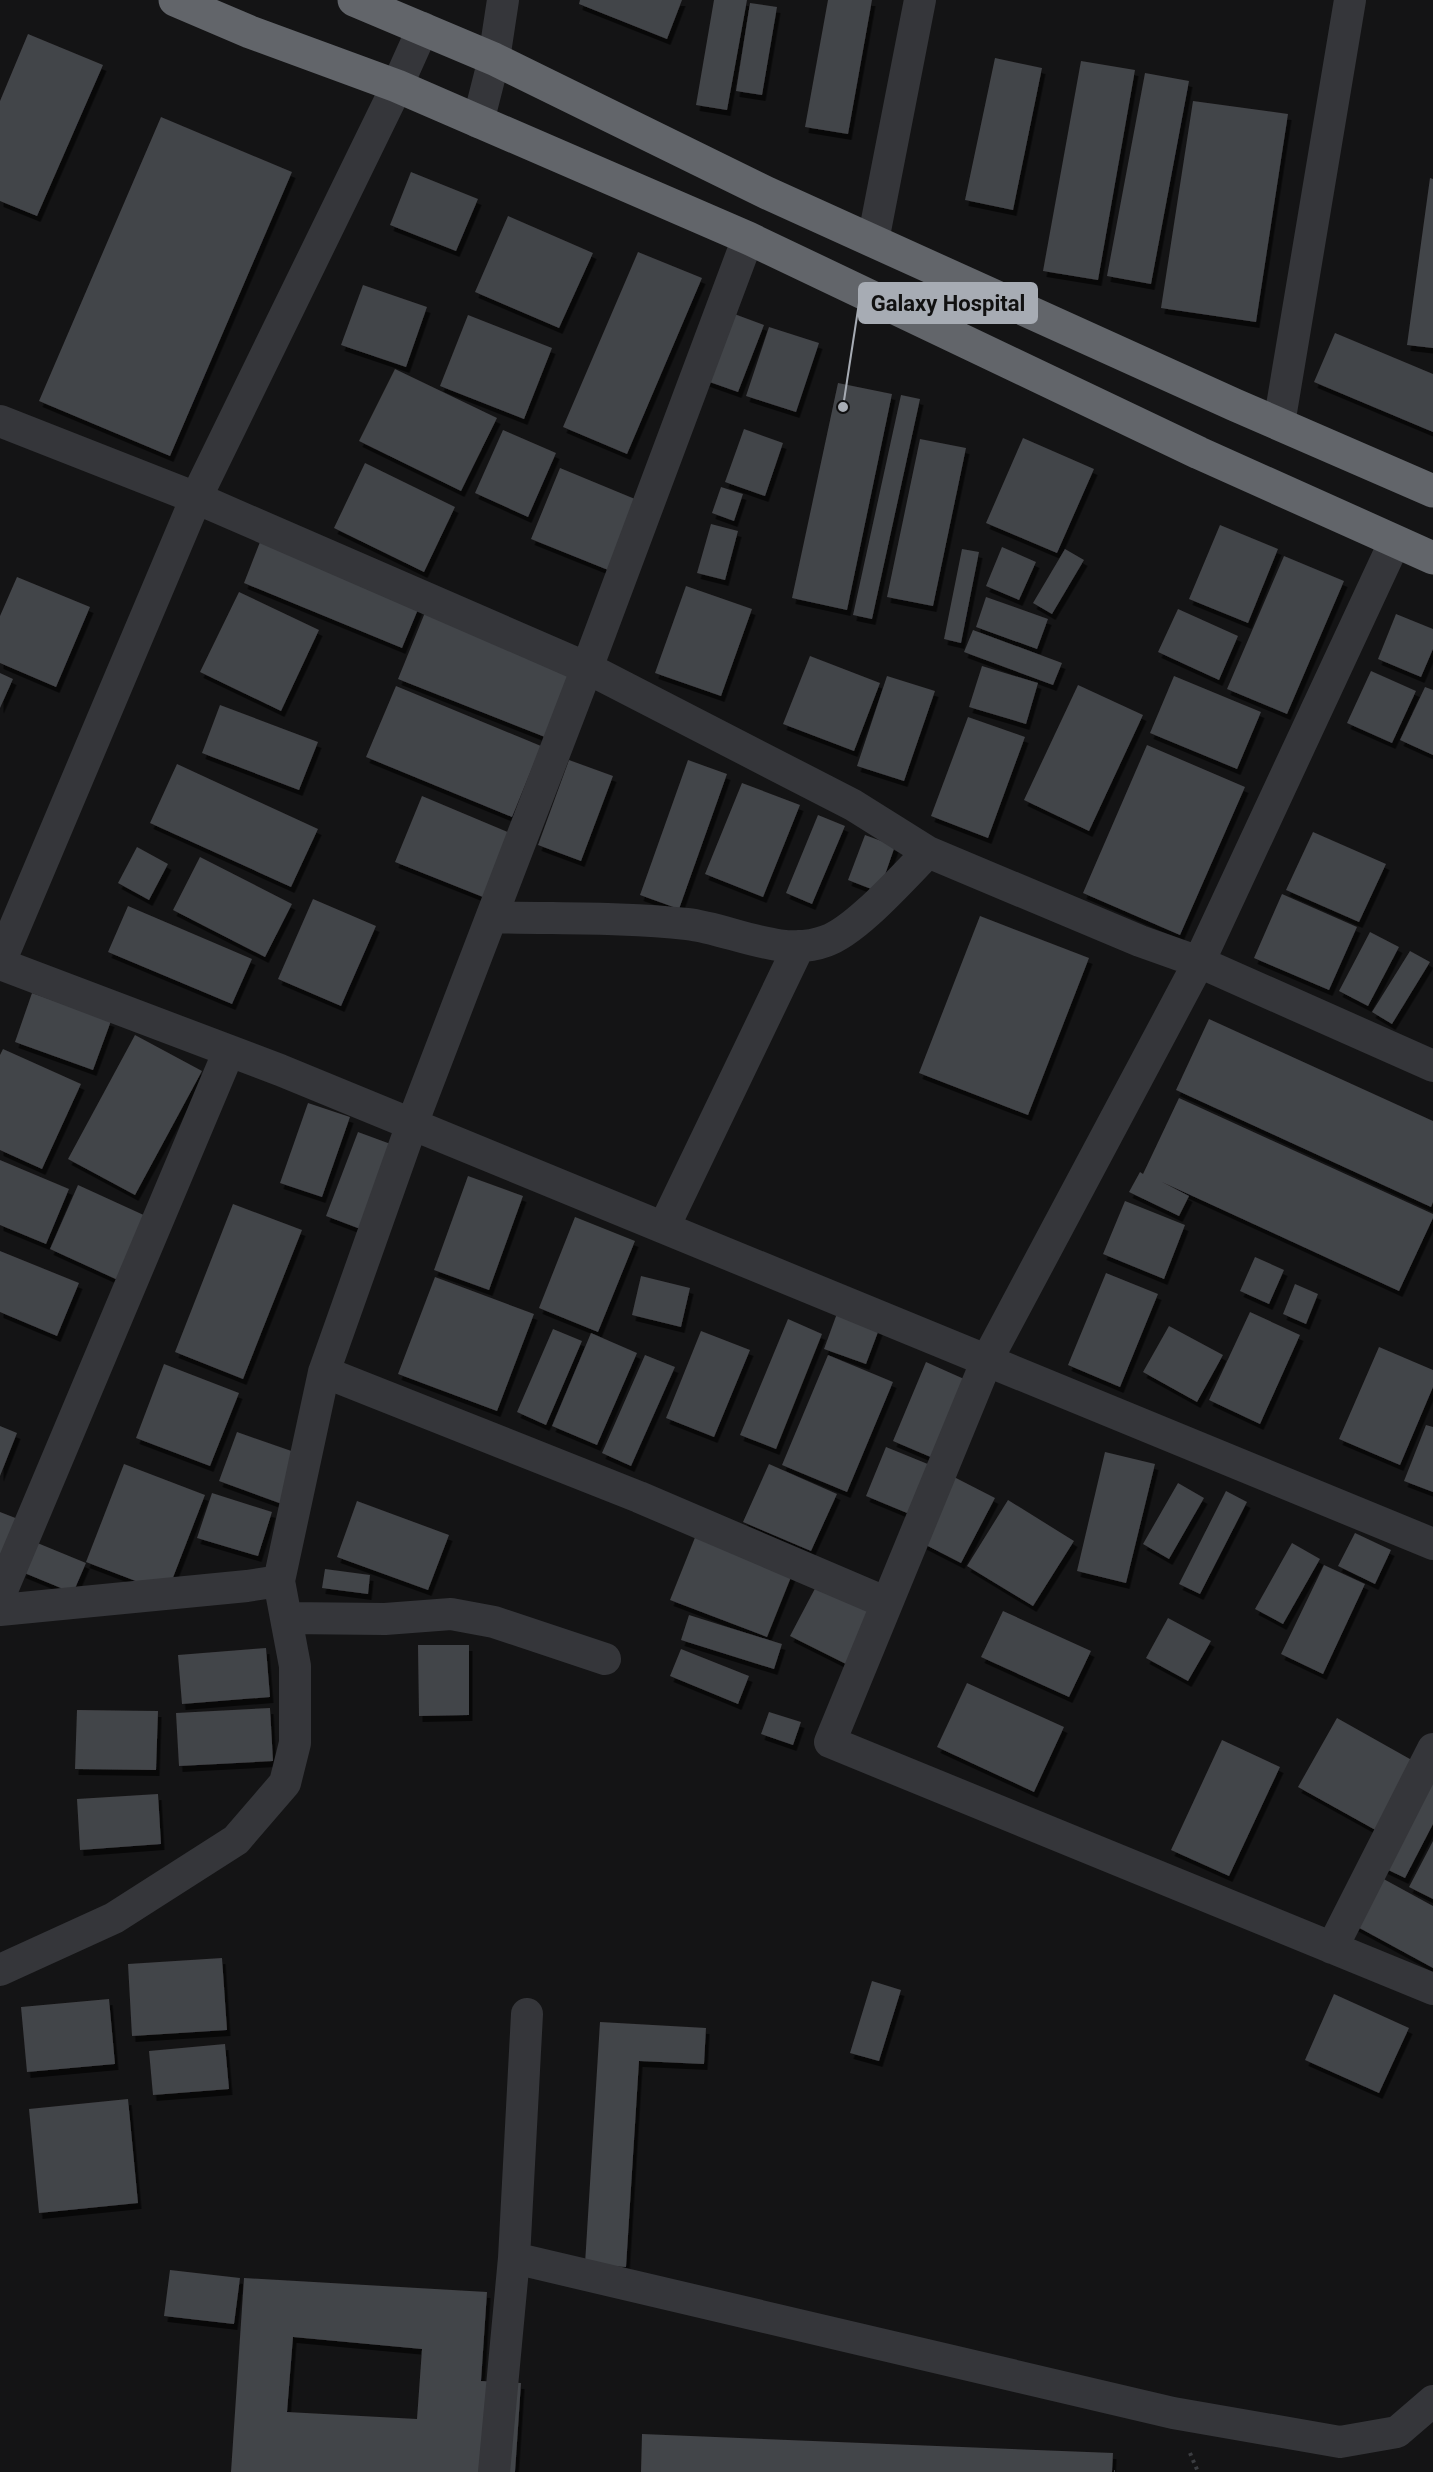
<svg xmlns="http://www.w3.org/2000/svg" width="1433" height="2472" viewBox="0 0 1433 2472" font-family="Roboto,sans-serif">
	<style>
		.building { fill: #434448; fill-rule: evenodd; filter: url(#shadow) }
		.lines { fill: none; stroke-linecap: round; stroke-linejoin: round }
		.path { stroke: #3b3d41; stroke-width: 4; stroke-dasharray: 3 4.5; stroke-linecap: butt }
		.street { stroke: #35363a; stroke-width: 32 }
		.highway { stroke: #62656a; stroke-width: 33 }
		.leader { fill: none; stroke: #a7acb4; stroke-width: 2 }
		.callout-dot { fill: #a7acb4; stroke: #0f0f10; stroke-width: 2 }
		.callout { fill: #a7acb4; stroke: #a7acb4; stroke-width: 2 }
		.callout-label { font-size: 22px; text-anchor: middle; font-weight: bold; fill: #111 }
	</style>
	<defs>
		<filter id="shadow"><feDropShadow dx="3.5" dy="6" stdDeviation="0" flood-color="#0009"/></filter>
	</defs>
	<rect width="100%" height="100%" fill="#141415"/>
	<!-- building -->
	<path class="building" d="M580 0H682L667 39 579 4Z
		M714 0H747L727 110 696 105Z
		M828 0H872L848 134 805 127Z
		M750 3 777 7 762 95 736 91Z
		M28 34 103 65 37 216 0 201V101Z
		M995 58 1042 68 1013 210 965 200Z
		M1081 61 1135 70 1098 280 1043 271Z
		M1145 73 1189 81 1151 284 1107 276Z
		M1193 101 1288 114 1256 322 1161 308Z
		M161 117 292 172 170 456 39 401Z
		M411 172 478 199 456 251 390 225Z
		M1430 178 1433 179V348L1407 345Z
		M508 216 593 253 559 328 475 292Z
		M638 252 702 278 627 454 563 427Z
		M363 285 427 307 406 367 341 345Z
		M729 312 764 325 738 392 704 380Z
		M468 315 552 348 524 419 440 386Z
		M769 327 819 343 796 412 746 396Z
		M1335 333 1433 374V432L1314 382Z
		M395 369 497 418 461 491 359 441Z
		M838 383 892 394 847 610 792 598Z
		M901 395 920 399 872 619 853 615Z
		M744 429 783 443 765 496 725 482Z
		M503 430 556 453 528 517 475 493Z
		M1023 438 1094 469 1057 553 986 523Z
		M920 439 966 448 933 606 887 597Z
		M365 463 455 507 424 572 334 528Z
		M560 468 647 504 618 574 531 539Z
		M721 487 743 494 734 521 712 513Z
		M711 524 738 531 725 580 697 573Z
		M1220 525 1278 549 1248 623 1189 599Z
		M260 542 419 607 402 648 244 583Z
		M1002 547 1036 562 1019 600 986 586Z
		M962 549 979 552 961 643 944 639Z
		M1065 549 1084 560 1052 614 1033 603Z
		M1284 556 1344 581 1287 714 1227 689Z
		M17 577 90 607 56 687 0 663V616Z
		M686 586 752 609 721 696 655 673Z
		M239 592 319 630 281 711 200 672Z
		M986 597 1048 619 1037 649 976 627Z
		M1178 609 1238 636 1219 680 1158 652Z
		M426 610 583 672 555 741 398 679Z
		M1396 614 1433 629V649L1421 677 1378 659Z
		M973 630 1062 663 1053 685 964 652Z
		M810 656 880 683 854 751 783 724Z
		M982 666 1038 683 1026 724 969 707Z
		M1371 671 1416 691 1392 743 1347 723Z
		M0 673 13 679 0 708Z
		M887 676 935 691 904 781 857 766Z
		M1174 676 1261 712 1237 769 1150 733Z
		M1078 685 1143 715 1089 831 1024 800Z
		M396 686 541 746 512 817 366 757Z
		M1425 687 1433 690V755L1400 740Z
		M220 705 318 742 299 790 202 753Z
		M968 717 1025 737 988 838 931 816Z
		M1147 745 1245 787 1180 935 1083 893Z
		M569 760 613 776 581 861 538 845Z
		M688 760 727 774 679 909 640 895Z
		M177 764 318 829 291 887 150 823Z
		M742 783 800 805 763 897 705 874Z
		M422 796 515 835 488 899 395 862Z
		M818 815 845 826 812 904 786 893Z
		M1313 832 1386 864 1359 922 1286 890Z
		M865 835 895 846 879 892 848 880Z
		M137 847 168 864 149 900 118 883Z
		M200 857 292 904 265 957 173 910Z
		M1282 894 1357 927 1329 990 1254 958Z
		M313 899 376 926 341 1006 278 979Z
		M128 906 252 959 232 1004 108 952Z
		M980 916 1089 958 1028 1115 919 1073Z
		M1370 932 1399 947 1368 1006 1339 991Z
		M1410 951 1430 962 1392 1024 1372 1012Z
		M32 993 111 1021 93 1070 15 1042Z
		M1209 1019 1433 1121V1202L1431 1207 1176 1090Z
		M135 1035 202 1071 135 1195 68 1159Z
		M3 1049 81 1084 42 1169 0 1150V1055Z
		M1179 1098 1433 1214V1218L1399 1291 1162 1182 1189 1196 1179 1216 1129 1192 1140 1172 1143 1174Z
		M308 1103 350 1117 322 1197 280 1183Z
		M358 1132 396 1146 363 1230 326 1216Z
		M0 1160 69 1189 46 1244 0 1225Z
		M468 1176 523 1196 489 1290 434 1270Z
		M78 1185 148 1217 120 1281 50 1249Z
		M1125 1201 1185 1225 1164 1279 1103 1254Z
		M233 1204 302 1230 243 1379 175 1352Z
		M575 1217 635 1241 598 1332 539 1308Z
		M0 1251 79 1283 57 1336 0 1312Z
		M1255 1257 1284 1270 1269 1304 1240 1291Z
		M1106 1273 1158 1294 1120 1387 1068 1365Z
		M641 1276 690 1288 681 1327 632 1315Z
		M435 1277 534 1314 497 1411 398 1374Z
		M1295 1284 1318 1294 1306 1324 1283 1314Z
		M839 1308 881 1324 866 1364 824 1349Z
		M1250 1312 1300 1335 1260 1424 1209 1400Z
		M788 1319 822 1334 776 1449 740 1435Z
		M1169 1326 1223 1355 1197 1402 1143 1372Z
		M553 1329 582 1341 546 1425 517 1412Z
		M701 1331 750 1350 714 1437 666 1418Z
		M591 1333 637 1353 597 1445 552 1426Z
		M1379 1347 1433 1370V1387L1400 1465 1339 1439Z
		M645 1355 675 1367 631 1466 602 1453Z
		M828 1355 893 1382 847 1492 782 1465Z
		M926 1362 973 1383 940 1461 893 1441Z
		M164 1364 239 1393 210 1466 136 1438Z
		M1426 1425 1433 1427V1492L1404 1481Z
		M0 1426 17 1433 0 1476Z
		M237 1432 300 1454 282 1504 219 1481Z
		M886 1447 940 1469 919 1518 866 1496Z
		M1105 1452 1155 1464 1126 1583 1077 1571Z
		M124 1464 205 1495 167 1593 86 1562Z
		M769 1464 837 1494 811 1551 743 1522Z
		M954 1477 995 1498 961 1563 920 1542Z
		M1178 1483 1204 1498 1169 1559 1143 1544Z
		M1226 1491 1247 1502 1200 1594 1179 1584Z
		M212 1493 272 1512 258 1556 197 1538Z
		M1008 1500 1074 1541 1033 1606 967 1566Z
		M357 1501 449 1535 428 1590 337 1557Z
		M0 1512 18 1519 0 1565Z
		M1355 1533 1391 1550 1375 1584 1338 1566Z
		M696 1535 793 1572 767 1637 670 1600Z
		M35 1542 86 1563 73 1593 22 1572Z
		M1292 1543 1320 1559 1283 1624 1255 1609Z
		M1324 1565 1365 1584 1323 1674 1281 1654Z
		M325 1569 370 1575 368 1594 322 1588Z
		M820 1579 876 1608 846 1664 790 1636Z
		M1003 1611 1091 1651 1069 1697 981 1657Z
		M689 1615 782 1644 774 1669 681 1640Z
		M1168 1618 1211 1641 1188 1681 1146 1658Z
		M418 1645H469V1715L419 1716Z
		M266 1648 270 1697 182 1704 178 1655Z
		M681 1649 749 1676 738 1704 670 1676Z
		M967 1683 1064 1727 1034 1792 937 1747Z
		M270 1708 273 1761 179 1766 176 1713Z
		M77 1710 158 1711 156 1770 75 1769Z
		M769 1712 801 1722 793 1745 761 1734Z
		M1337 1718 1417 1763 1379 1832 1298 1787Z
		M1222 1740 1280 1767 1229 1876 1171 1850Z
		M1433 1770V1824L1405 1878 1382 1867Z
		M158 1794 161 1844 80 1850 77 1799Z
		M1433 1841V1899L1409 1887Z
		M1380 1877 1433 1906V1968L1354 1925Z
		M222 1958 227 2030 132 2036 128 1964Z
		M872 1981 901 1990 879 2061 850 2053Z
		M1334 1994 1409 2028 1379 2093 1305 2060Z
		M109 1999 115 2064 27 2072 21 2007Z
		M600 2022 706 2028 704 2064 639 2061 626 2267 585 2264Z
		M225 2044 229 2089 153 2095 149 2051Z
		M128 2099 138 2203 39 2213 29 2109Z
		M170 2270 240 2278 234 2324 164 2316Z
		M244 2278 487 2292 481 2381 521 2383 515 2472H231ZM293 2337 422 2349 417 2419 287 2412Z
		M642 2434 1113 2453 1112 2472H641Z"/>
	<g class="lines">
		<!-- path -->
		<path class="path" d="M1190 2453 1198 2472
			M1114 2472H1115"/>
		<!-- street -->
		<path class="street" d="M478 122 494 59 503 0
			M873 241 920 0
			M0 421 196 498 587 668 853 805 928 852 1140 941 1199 962 1433 1066
			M1279 424 1350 0
			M1395 541 1199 962 987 1360 830 1742 1433 1989
			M492 917C555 919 624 917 687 924 731 929 781 958 826 941 856 931 904 876 928 852
			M0 962 196 498 397 86 423 28
			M0 964 280 1070 1433 1544
			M664 1227 799 946
			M324 1372 639 1497 887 1603
			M0 1595 229 1051
			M0 1610 247 1586 279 1581 324 1372 412 1124 587 668 748 238
			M286 1618 385 1619 451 1614 494 1622 605 1659
			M1332 1948 1433 1749
			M0 1970 114 1918 236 1840 285 1783 295 1743V1666L279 1581
			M514 2258 1173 2413 1340 2442 1397 2432 1433 2401
			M494 2472 514 2258 527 2014"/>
		<!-- highway -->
		<path class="highway" d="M175 0 250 32 397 86 748 238 1199 453 1433 558
			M354 0 494 59 767 193 1235 405 1433 491"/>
	</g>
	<!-- callouts -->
	<path class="leader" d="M843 407L859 303"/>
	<circle class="callout-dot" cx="843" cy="407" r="6"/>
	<rect class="callout" x="859" y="283" width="178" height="40" rx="6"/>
	<g class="callout-label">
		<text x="948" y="311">Galaxy Hospital</text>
	</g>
</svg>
